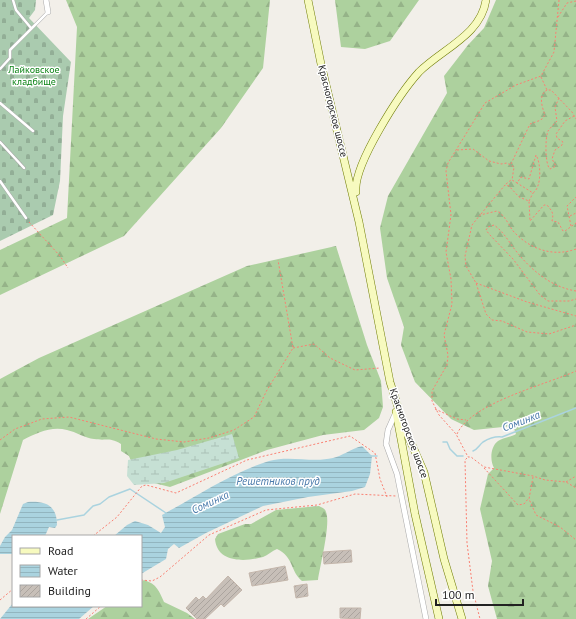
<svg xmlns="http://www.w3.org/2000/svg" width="576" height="619" viewBox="0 0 576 619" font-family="'PT Sans',sans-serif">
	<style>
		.forest { fill: url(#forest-firs) }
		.wetland { fill: url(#wetland-marsh) }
		.cemetery { fill: url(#cemetery-stones) }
		.water { fill: url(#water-rules) }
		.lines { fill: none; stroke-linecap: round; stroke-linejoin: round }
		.stream { stroke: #aad3df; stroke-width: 1.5 }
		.building { fill: url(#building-hatch); stroke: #c4b6ab }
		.lane-casing { stroke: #a9a9a9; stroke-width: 3.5 }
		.street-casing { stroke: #a9a9a9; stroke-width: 6 }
		.secondary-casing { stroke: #707d05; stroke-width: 8 }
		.path { stroke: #fa8072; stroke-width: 1; stroke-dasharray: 2 2; stroke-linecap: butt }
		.lane { stroke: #fff; stroke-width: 2.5 }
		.street { stroke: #fff; stroke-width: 5 }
		.secondary { stroke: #f7fabf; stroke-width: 7 }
		.labels { text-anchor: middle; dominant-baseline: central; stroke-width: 3; stroke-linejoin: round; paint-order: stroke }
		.park-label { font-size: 10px; fill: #0c8416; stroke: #fff }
		.street-label { font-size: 10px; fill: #222; stroke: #fff }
		.water-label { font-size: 11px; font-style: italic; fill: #4a7aab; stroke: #fff }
	</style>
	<defs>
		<pattern id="forest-firs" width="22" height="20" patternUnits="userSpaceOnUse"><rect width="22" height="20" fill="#add19e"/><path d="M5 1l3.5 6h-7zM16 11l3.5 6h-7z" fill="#95b388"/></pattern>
		<pattern id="wetland-marsh" width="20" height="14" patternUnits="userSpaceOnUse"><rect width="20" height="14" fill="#c6e0d4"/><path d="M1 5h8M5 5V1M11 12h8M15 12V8" fill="none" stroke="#aac0b6"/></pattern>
		<pattern id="cemetery-stones" width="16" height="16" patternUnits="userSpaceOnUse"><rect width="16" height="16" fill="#aacbaf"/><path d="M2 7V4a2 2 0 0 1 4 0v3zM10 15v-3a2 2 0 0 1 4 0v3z" fill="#92ae96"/></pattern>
		<pattern id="water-rules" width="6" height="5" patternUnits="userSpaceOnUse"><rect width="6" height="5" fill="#aad3df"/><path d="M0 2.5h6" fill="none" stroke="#92b5bf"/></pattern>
		<pattern id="building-hatch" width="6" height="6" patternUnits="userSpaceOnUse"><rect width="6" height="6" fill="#c7bfb8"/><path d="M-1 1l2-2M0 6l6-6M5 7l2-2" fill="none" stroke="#aba49e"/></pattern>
	</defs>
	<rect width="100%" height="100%" fill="#f2efe9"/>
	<!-- forest -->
	<path class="forest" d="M66 0H270L263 68 221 128 124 236 0 295V250L67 218 77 27Z
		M335 0H419L390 41 365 49 341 47Z
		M496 0H576V619H497L488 586 492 561 480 509 488 474 494 468C490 461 490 447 498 441 502 438 511 437 516 434L513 426 474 430 451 419 415 382 401 345 404 327 387 278 380 228 388 196 447 93 444 76 468 45 484 28Z
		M336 246 367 345 381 381 383 407 379 418 364 430 323 435 267 450 170 487 150 482 135 471 129 456 121 451V444C109 437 106 441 94 439 85 438 76 432 67 430 51 426 37 433 23 440L0 514V379L39 358 247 266Z
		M319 506C322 508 325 508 326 512 331 523 320 566 318 580L302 581C290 571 294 557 277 549 272 551 268 555 263 557 245 562 217 563 215 539L218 534 245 524H251L276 510Z
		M144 580C157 584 159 591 164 602L187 613 195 619H88L107 606H141V582Z"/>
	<!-- wetland -->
	<path class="wetland" d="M232 434 239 458 164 483 134 485 127 476 128 460 177 450Z"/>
	<!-- cemetery -->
	<path class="cemetery" d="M0 0H36L35 10 29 18 71 62 63 116 60 181 53 215 0 241Z"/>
	<!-- water -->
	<path class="water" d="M362 446 372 456 370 474 365 487 352 491 308 497 263 506 206 533 179 548 174 544 168 549 166 559 141 574V536H114L127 525 135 521 148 525 161 533 165 527 162 515C193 498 235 471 269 461 290 455 312 463 333 458 342 456 351 449 362 446Z
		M28 502C45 501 57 505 57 525L55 528 49 527 45 536H13V554H0V546L5 537 12 530 23 504Z
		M13 603V606H94L79 619H0Z"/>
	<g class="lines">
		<!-- stream -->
		<path class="stream" d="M443 442H447L450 449 457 456H463
			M473 451C478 449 479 445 483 442 488 439 495 436 502 437L576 408
			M371 456H377
			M57 520 84 515 93 506 100 504 109 497 130 489 166 513"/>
	</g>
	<!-- building -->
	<path class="building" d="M351 550 352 562 324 564 323 552Z
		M285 566 288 580 252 586 249 573Z
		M228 576 242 590 224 607 221 604 205 619H197L186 608 196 597 199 600 203 596 206 599Z
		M307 584 308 596 296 598 294 586Z
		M340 608H361L360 619 340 618Z"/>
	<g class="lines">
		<!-- lane casing -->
		<g class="lane-casing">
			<path id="lane" d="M13 0 16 10 31 28
				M0 69 10 58V50L47 13
				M0 103 33 131
				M0 142 24 168
				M0 181 26 218"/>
		</g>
		<!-- street casing -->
		<g class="street-casing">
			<path id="street" d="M46 0 48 12
				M396 412 388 430 386 444 397 474 426 619"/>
		</g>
		<!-- secondary casing -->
		<g class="secondary-casing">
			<path id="secondary" d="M308 0 321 64 359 222 390 382 405 429 424 472 444 559 462 619
				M356 192C353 165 400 93 419 72 442 49 481 35 486 0
				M396 412 415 514 439 619"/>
		</g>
		<!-- path -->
		<path class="path" d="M559 0 554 52 541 76 516 85 485 103 448 163 446 171 451 215 446 252 451 279 452 304 444 335 448 355 447 365 432 391V401L439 415 456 434 468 457H471L484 467 533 476 545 480 566 482 576 488
			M558 17 567 3 576 1
			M541 77 547 90H551L572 112 576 119
			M559 98 555 107 557 121C554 124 550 128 548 131 545 138 545 165 550 169L556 166 552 159 555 150 562 145 563 142 557 138 556 134 565 121 574 116
			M457 150 473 149 489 161 501 164 507 163 514 167 512 180 517 183 521 177 529 179 536 155C541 163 542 187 533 193L517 183
			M511 164 530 124 541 120 545 115C542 107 538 95 547 90
			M506 184 511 180
			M529 201 533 193
			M481 214 505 185 509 186 519 197 529 201 530 221 544 205H547C552 211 554 213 552 221L558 222 563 231H565L576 223
			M570 216 576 213
			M29 222 60 256 68 268
			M571 226 567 206 576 197
			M576 249C554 257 531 250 514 232 508 225 506 216 497 211L480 215 472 225 465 256 466 266 476 283 486 314 492 320 502 321 527 332 549 334 576 325
			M476 283 527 302 576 316
			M576 291C551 287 531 270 516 251 508 241 504 232 494 225L488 227 486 230 489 234 513 259 540 295 548 301H569L576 299
			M293 348 314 344 330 358 355 370 380 368
			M435 409 457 419 466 420
			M457 434C471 403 545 385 576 371
			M0 440 15 429 42 419 69 417 156 439 184 442 209 438 234 430 254 417 267 390 293 348 278 260
			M467 458 465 460 467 543 473 591 480 619
			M484 468 518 505 524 504 528 499
			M533 477 529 499 536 515 560 527 576 540
			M566 482 576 476
			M93 536 117 517 142 486 146 485 176 493 247 460 350 436 375 453 380 479 387 497
			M141 580 152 581 160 577 209 535 266 510 317 505 355 494 396 496
			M0 600 13 589
			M86 619 101 606"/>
		<!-- lane -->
		<use href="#lane" class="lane"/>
		<!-- street -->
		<use href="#street" class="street"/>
		<!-- secondary -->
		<use href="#secondary" class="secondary"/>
	</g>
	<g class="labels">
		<!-- park labels -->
		<g class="park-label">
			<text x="34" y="69">Лайковское<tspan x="34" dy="12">кладбище</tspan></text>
		</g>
		<!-- street labels -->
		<g class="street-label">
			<text transform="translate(333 111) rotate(76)">Красногорское шоссе</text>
			<text transform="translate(409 433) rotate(70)">Красногорское шоссе</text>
		</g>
		<!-- water labels -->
		<g class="water-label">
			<text transform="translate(521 421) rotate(-21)">Соминка</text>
			<text x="278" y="481">Решетников пруд</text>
			<text transform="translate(210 502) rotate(-25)">Соминка</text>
		</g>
	</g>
	<!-- legend -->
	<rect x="12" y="535" width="130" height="72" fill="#ffffff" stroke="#a7a7a7"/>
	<rect x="20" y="548" width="20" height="6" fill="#f7fabf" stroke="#a7a7a7"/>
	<text x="48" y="555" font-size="12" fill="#222222">Road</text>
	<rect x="20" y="565" width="20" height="12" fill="url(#water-rules)" stroke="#a7a7a7"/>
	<text x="48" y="575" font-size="12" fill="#222222">Water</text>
	<rect x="20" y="585" width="20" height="12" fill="url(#building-hatch)" stroke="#a7a7a7"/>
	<text x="48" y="595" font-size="12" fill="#222222">Building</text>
	<!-- scale -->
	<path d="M436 599v6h87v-6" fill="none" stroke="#222222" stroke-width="2"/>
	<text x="442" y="599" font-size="12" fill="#222222" stroke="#ffffff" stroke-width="3" paint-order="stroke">100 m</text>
</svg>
